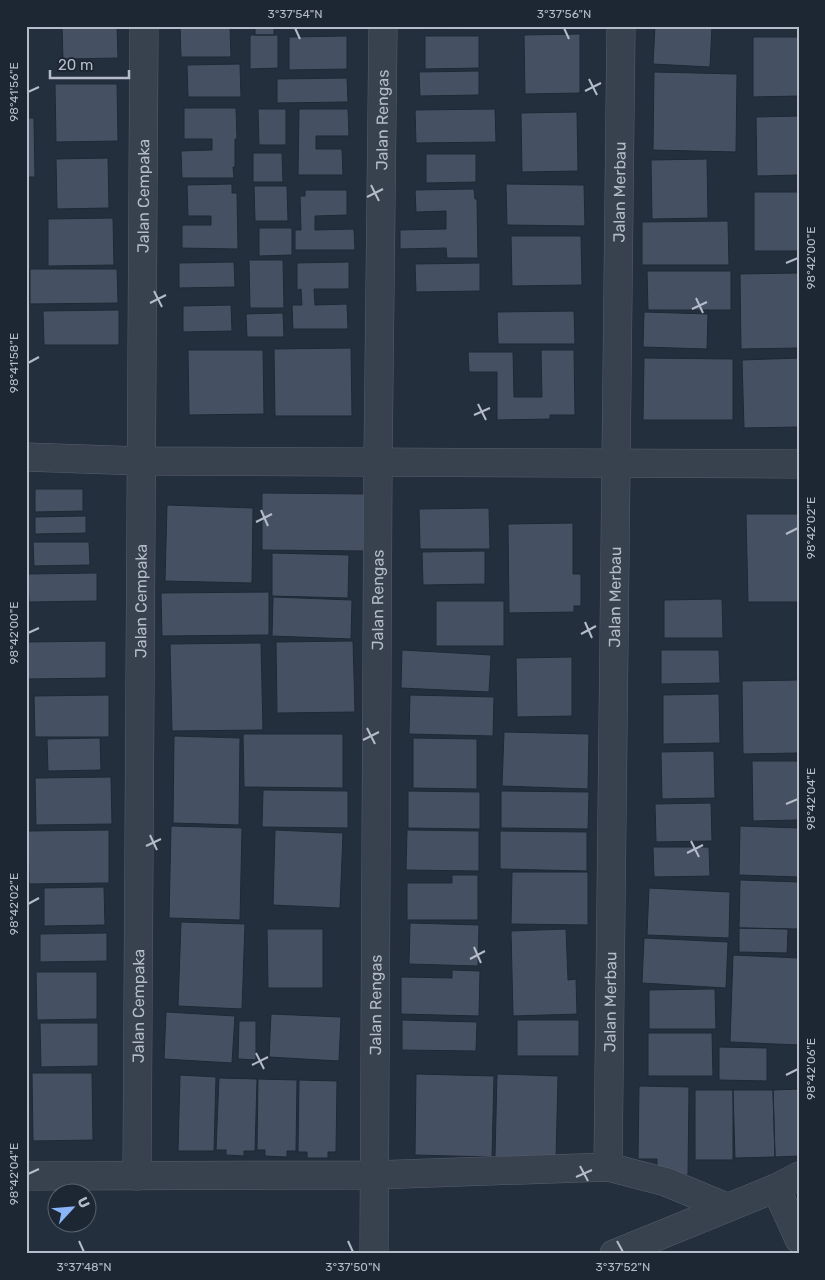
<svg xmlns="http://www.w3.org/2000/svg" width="825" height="1280" viewBox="0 0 825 1280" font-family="Rubik,sans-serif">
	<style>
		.building { fill: #455162; stroke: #1f2835 }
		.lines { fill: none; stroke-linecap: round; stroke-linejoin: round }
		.minor-casing { stroke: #565f6c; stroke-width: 29 }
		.minor { stroke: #38414e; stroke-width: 28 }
		.ticks { fill: none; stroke: #b4bcc9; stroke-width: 2 }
		.labels { text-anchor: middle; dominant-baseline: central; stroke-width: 4; stroke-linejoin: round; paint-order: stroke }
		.street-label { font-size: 16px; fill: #b4bcc9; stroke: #1d2633 }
		.neatline { fill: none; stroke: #b4bcc9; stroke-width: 2 }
		.ticks-label { font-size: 12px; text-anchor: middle; fill: #b4bcc9 }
	</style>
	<rect width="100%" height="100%" fill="#242f3e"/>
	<!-- building -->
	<path class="building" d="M62 26H117L118 58 63 59Z
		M180 26H230L231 57H181Z
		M255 26H274V35H255Z
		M424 26H503V28L424 29Z
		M655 26H712L710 67 653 64Z
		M580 34V93L525 94 524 35Z
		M250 35H278V68L250 69Z
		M347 36V69L289 70V37Z
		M425 36H479V68L425 69Z
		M753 37H799V96L753 97Z
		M240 64 241 97H188L187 65Z
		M479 71V95L420 96 419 72Z
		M654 72 737 74 736 152 653 150Z
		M347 78 348 102 277 103V79Z
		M55 84H117L118 141 56 142Z
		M184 108H236L237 139H235V167H233L234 178H182L181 151 212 150V139H184Z
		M258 109H286V145H259Z
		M299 109H348L349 136H316V149H342L343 175H298Z
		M495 109 496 142 416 143 415 110Z
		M577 112 578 171 522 172 521 113Z
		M799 116V175L757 176 756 117Z
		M26 118H34L35 177H26Z
		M253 153H282L283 182H253Z
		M426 154H476V182L426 183Z
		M108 158 109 208 57 209 56 159Z
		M707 159 708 218 652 219 651 160Z
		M232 184V193H237L238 249 182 248V225H211V216H188L187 185Z
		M506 184 584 185 585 226 507 225Z
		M254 186H287L288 221H255Z
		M474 189 475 199H477L478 258H447L446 248 400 249V230L446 229V211L416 212 415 190Z
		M305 190H347V215L315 216V230L354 229 355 250H295V230H301L300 196H305Z
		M754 192H799V251H754Z
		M113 218 114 265 48 266V219Z
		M728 221 729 265H642V222Z
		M259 228H292V255L259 256Z
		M511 236H581L582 285 512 286Z
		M249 260H283L284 308H250Z
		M234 262 235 287 179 288V263Z
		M349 262V289H314L315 305 347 304 348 329H293L292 305H302L301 289 297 290V263Z
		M480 263V291L416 292 415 264Z
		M30 269H117L118 303 30 304Z
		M647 271H731V310H648Z
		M799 273V348L741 349 740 274Z
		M231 305 232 331 183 332V306Z
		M119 310V345H44L43 311Z
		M574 311 575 344H498L497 312Z
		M644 312 708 314 707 349 643 347Z
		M283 313 284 337H247L246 314Z
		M351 348 352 416H275L274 349Z
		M188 350H263L264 414 189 415Z
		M541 350H574L575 415H550V419L497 420V372H469L468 352H513L514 397H542Z
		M644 358 733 359V420H643Z
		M799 358V427L744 428 742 360Z
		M35 489H83V511L35 512Z
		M262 493 365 494V551L262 550Z
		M167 505 253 508 252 583 165 581Z
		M489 508 490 549H420L419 509Z
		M746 514H799V602H748Z
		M86 516V533L35 534V517Z
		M573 523V574H581V606H574V612L509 613 508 524Z
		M33 542H89L90 565 34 566Z
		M485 551V584L423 585 422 552Z
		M272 553 349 555 348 598 272 596Z
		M97 573V601L29 602 28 574Z
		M269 592V635L162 636 161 593Z
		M273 597 352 600 351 639 272 636Z
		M722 599 723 638H664V600Z
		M436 601H504V646H436Z
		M106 641V678L26 679V642Z
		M353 641 355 712 277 713 276 642Z
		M261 643 263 730 172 731 170 644Z
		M402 650 491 655 489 692 401 688Z
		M661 650H719L720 683 661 684Z
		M572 657V716L517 717 516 658Z
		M799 680V753L743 754 742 681Z
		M719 694 720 743 663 744V695Z
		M109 695V737H35L34 696Z
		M410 695 494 697 493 736 409 734Z
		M504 732 589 734 588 789 502 786Z
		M243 734H343V788L244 787Z
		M174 736 240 738 239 825 173 823Z
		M100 738 101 770 48 771 47 739Z
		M413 738 477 739V789L413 788Z
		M714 751 715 798 662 799 661 752Z
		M752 761H799V820L753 821Z
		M111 777 112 824 36 825 35 778Z
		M263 790 348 791V828L262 827Z
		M408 791 480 792V829L408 828Z
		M501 791 589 792 588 829 501 828Z
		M711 803 712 841 656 842 655 804Z
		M171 826 242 828 240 920 169 918Z
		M740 826 799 828V877L739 875Z
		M109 830V883L29 884 28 831Z
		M275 830 343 833 340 908 273 905Z
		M407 830 479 831V871L406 870Z
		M500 831 587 832V871L500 869Z
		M653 847H709L710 876 654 877Z
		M512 872H588V925L511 924Z
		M452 875H478V920H407V883H452Z
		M740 880 799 882V929L739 928Z
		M104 887 105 925 44 926V888Z
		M649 888 730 892 729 938 647 935Z
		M181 922 245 924 242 1009 178 1006Z
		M410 923 479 925 478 966 409 964Z
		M739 928 788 929 787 953 739 952Z
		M267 929H323V988H268Z
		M566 929 568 980 576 979 577 1014 513 1016 511 931Z
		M107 933V961L40 962V934Z
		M644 938 728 942 726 988 642 983Z
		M733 955 799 958V1045L730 1042Z
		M452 970 480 971 479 1016 401 1014V977L452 978Z
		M36 972H97V1019L37 1020Z
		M715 989 716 1029H649V990Z
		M166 1012 235 1016 232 1063 164 1059Z
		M271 1014 341 1017 339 1061 269 1057Z
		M402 1020 477 1022 476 1051 402 1050Z
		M517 1020H579V1056H517Z
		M239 1021H256V1060L238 1059Z
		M40 1023H98V1066L41 1067Z
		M648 1033H712L713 1076H648Z
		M719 1047 767 1048V1081L719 1080Z
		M32 1073H92L93 1140 33 1141Z
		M416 1074 494 1076 492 1157 415 1155Z
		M497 1074 558 1076 556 1159 495 1157Z
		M180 1075 216 1077 214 1151H178Z
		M219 1078 257 1079 255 1151H244V1156L226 1155V1150H216Z
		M258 1079 297 1080 296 1151H287V1157L265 1156V1150H257Z
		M299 1080 337 1081 336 1152H328V1158H307V1152H298Z
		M639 1086 689 1087 688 1175 657 1174V1159H638Z
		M799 1089V1156L775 1157 773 1090Z
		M695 1090H733V1160H695Z
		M733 1090H773L775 1157 735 1158Z"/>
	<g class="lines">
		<!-- minor casing -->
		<g class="minor-casing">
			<g id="minor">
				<path d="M26 457 141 461 799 464"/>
				<path id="s1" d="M608 1167 621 26"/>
				<path d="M26 1176 374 1175 608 1167 666 1182 726 1207"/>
				<path id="s2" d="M137 1176 144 26"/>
				<path d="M776 1188 799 1239"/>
				<path id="s3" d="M374 1254 378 462 383 26"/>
				<path d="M614 1254 776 1188 799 1176"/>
			</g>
		</g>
		<!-- minor -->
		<use href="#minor" class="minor"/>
	</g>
	<!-- ticks -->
	<path class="ticks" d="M295 28 300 39M564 28 569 39M589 79 597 95M585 91 601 83M28 92 39 87M371 185 379 201M367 197 383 189M786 263 798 258M154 291 162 307M696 298 703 313M150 303 166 295M692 309 707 302M28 363 39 357M478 404 486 420M474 415 490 408M261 510 268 526M256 522 272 514M786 534 798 528M585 622 592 638M28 633 39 628M581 634 596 626M367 728 375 744M363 740 379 732M786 804 798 799M150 835 157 850M691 841 699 857M146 846 161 839M687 853 703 845M28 904 39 898M474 947 481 963M470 959 485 951M256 1053 264 1069M252 1065 268 1057M786 1075 798 1069M580 1166 588 1181M28 1174 39 1169M576 1177 592 1170M79 1241 84 1252M348 1241 353 1252M617 1241 623 1252"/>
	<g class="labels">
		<!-- street labels -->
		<g class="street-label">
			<text stroke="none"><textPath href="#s3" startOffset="1134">Jalan Rengas</textPath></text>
			<text stroke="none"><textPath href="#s1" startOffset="975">Jalan Merbau</textPath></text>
			<text stroke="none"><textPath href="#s2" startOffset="980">Jalan Cempaka</textPath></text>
			<text stroke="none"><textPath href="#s1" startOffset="570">Jalan Merbau</textPath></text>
			<text stroke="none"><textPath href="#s2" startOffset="575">Jalan Cempaka</textPath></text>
			<text stroke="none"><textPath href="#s3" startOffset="654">Jalan Rengas</textPath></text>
			<text stroke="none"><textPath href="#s1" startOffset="165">Jalan Merbau</textPath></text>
			<text stroke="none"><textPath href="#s2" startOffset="170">Jalan Cempaka</textPath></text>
			<text stroke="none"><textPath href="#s3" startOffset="249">Jalan Rengas</textPath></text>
		</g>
	</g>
	<!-- border -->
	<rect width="825" height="1280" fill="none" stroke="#1d2633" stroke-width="55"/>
	<!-- north arrow -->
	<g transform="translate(72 1208) rotate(64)"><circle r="24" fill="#1d2633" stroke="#59626f"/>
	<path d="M0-4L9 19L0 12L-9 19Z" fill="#8ab4f8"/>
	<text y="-8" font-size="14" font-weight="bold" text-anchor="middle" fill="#b4bcc9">U</text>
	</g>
	<!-- scale -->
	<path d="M50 70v8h79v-8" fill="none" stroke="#b4bcc9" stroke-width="2.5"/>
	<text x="58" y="70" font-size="15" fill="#b4bcc9" stroke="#1d2633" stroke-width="4" paint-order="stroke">20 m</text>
	<rect x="28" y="28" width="770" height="1224" class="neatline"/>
	<g class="ticks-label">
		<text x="295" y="18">3°37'54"N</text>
		<text x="564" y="18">3°37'56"N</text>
		<text transform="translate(14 92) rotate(-90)" y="4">98°41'56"E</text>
		<text transform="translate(811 258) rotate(-90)" y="4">98°42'00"E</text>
		<text transform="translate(14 363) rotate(-90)" y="4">98°41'58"E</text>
		<text transform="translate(811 528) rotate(-90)" y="4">98°42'02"E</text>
		<text transform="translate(14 633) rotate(-90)" y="4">98°42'00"E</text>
		<text transform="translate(811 799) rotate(-90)" y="4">98°42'04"E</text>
		<text transform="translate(14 904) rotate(-90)" y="4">98°42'02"E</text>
		<text transform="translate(811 1069) rotate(-90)" y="4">98°42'06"E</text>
		<text transform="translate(14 1174) rotate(-90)" y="4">98°42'04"E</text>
		<text x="84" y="1271">3°37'48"N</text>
		<text x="353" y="1271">3°37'50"N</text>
		<text x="623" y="1271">3°37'52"N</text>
	</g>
</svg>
